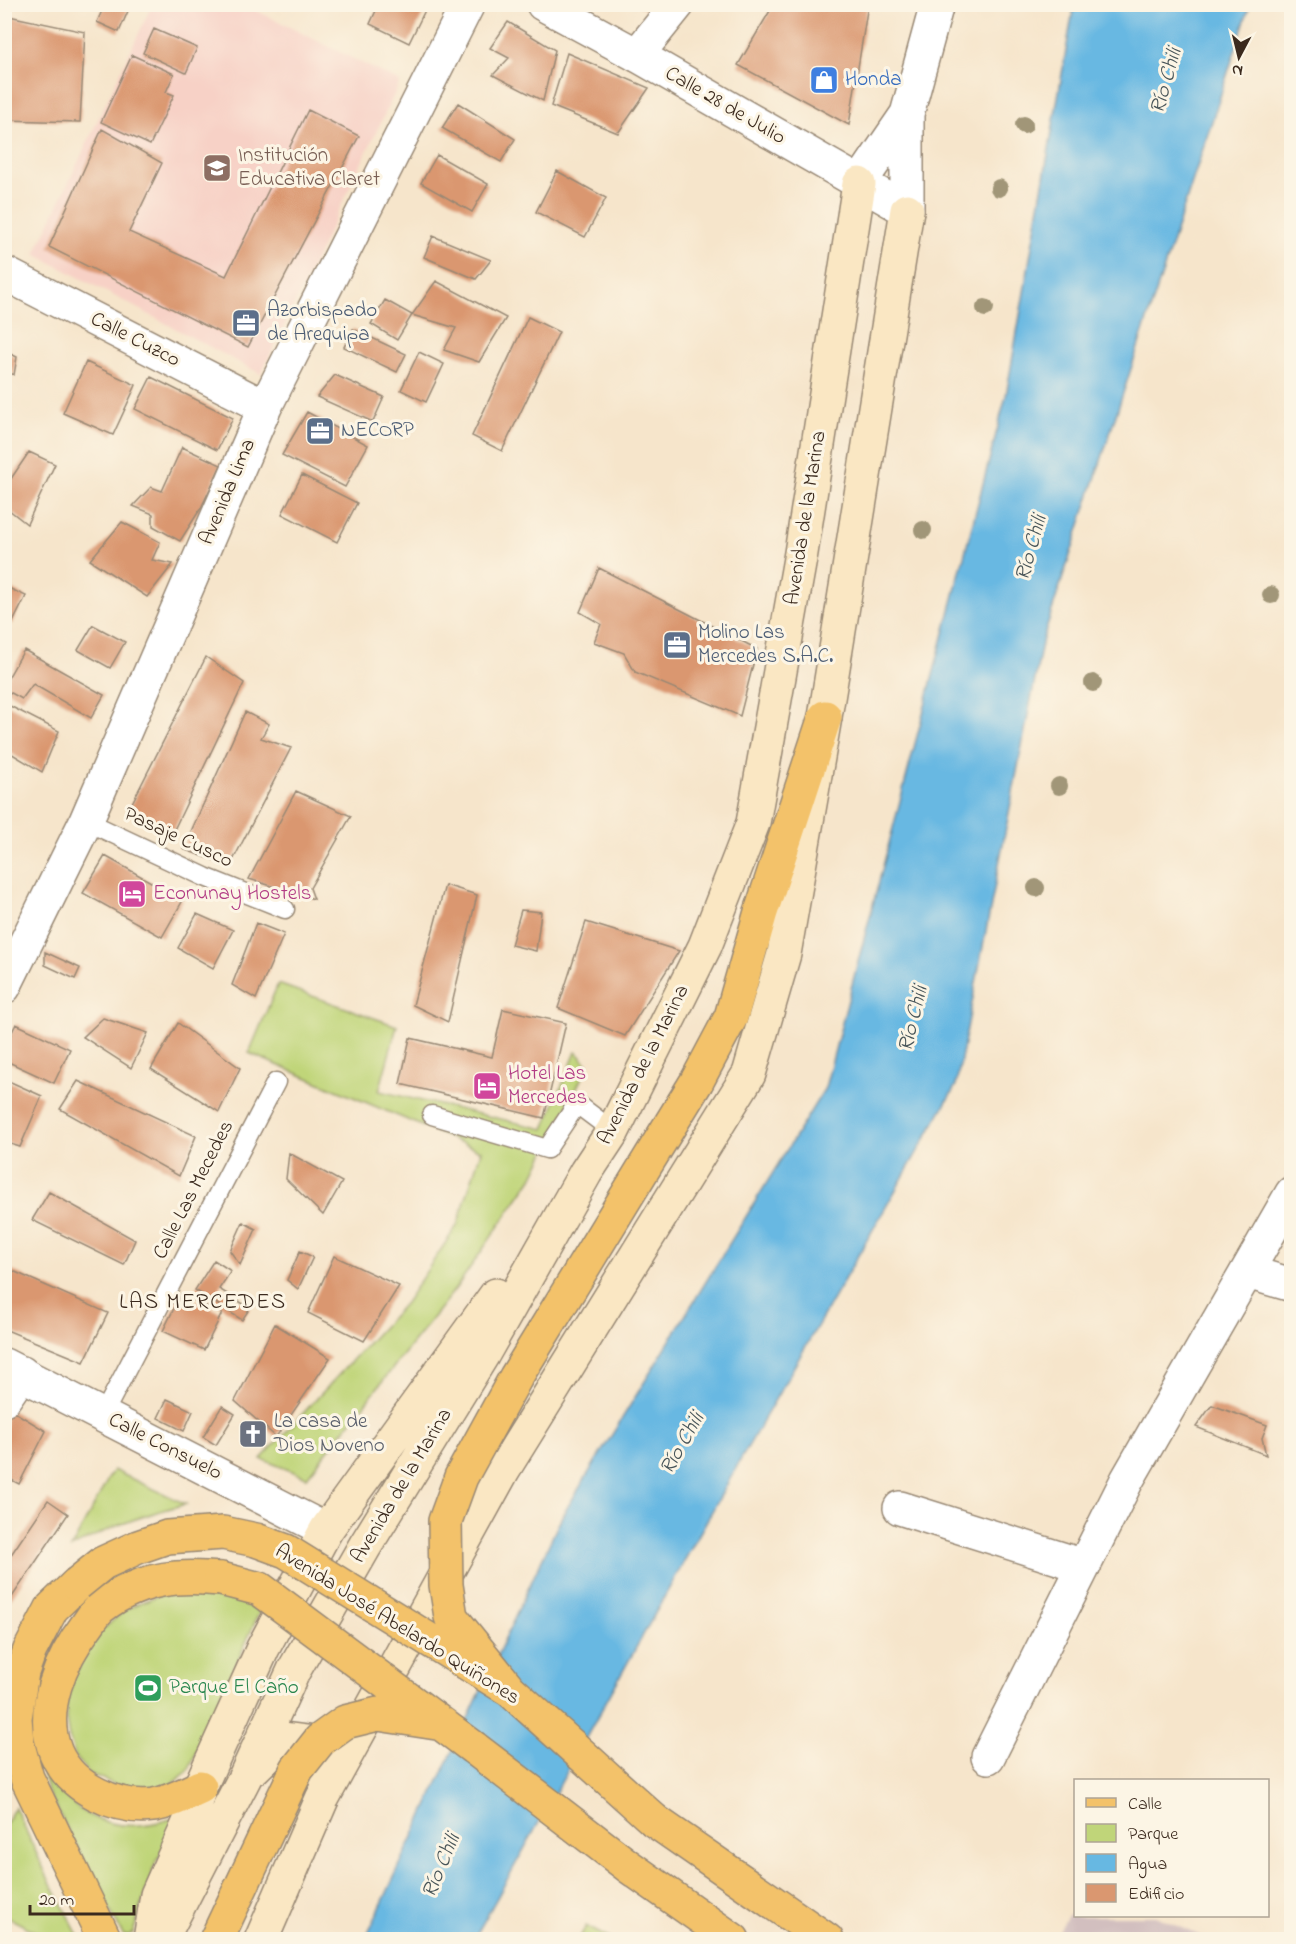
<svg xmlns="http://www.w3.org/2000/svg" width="1296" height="1944" viewBox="0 0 1296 1944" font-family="'Indie Flower',sans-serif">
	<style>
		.built { fill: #f7d1c6 }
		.industrial { fill: #d2bfbf }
		.green { fill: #c0d579; stroke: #7e804c; stroke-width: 1.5 }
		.water { fill: #67b8e2; stroke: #517180; stroke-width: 1.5 }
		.building { fill: #da9770 }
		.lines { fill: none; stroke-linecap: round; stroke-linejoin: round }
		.service-casing { stroke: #988874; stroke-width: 21 }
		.minor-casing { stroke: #988874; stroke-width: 36 }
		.tertiary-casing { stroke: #988874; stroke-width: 36 }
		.secondary-casing { stroke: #988874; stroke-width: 36 }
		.primary-casing { stroke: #988874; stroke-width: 36 }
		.service { stroke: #fff; stroke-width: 18 }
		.minor { stroke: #fff; stroke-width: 33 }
		.tertiary { stroke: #fff; stroke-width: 33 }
		.secondary { stroke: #fae7c3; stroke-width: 33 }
		.primary { stroke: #f3c26a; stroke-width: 33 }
		.primary-bridge-casing { stroke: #988874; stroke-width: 36; stroke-linecap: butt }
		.primary-bridge { stroke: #f3c26a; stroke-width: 33 }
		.tree { fill: #a19678 }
		.labels { text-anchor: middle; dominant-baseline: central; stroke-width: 6; stroke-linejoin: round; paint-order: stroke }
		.shop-label { font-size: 21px; fill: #366cbe; stroke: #fcf5e5; text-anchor: start }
		.street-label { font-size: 21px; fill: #3b2a1e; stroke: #fcf5e5 }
		.education-label { font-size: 21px; fill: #785e54; stroke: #fcf5e5; text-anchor: start }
		.service-label { font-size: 21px; fill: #4e5e75; stroke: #fcf5e5; text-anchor: start }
		.hotel-label { font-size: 21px; fill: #b23c85; stroke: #fcf5e5; text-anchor: start }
		.worship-label { font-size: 21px; fill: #5b616d; stroke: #fcf5e5; text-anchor: start }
		.leisure-label { font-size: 21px; fill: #27864d; stroke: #fcf5e5; text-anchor: start }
		.water-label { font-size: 22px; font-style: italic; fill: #485559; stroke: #fcf5e5 }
		.neighbourhood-label { font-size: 22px; letter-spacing: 1.5px; fill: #3b2a1e; stroke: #fcf5e5 }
	</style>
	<rect width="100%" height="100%" fill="#fcf5e5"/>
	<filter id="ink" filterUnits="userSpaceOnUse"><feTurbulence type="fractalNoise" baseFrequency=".0167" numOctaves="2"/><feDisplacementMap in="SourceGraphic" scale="12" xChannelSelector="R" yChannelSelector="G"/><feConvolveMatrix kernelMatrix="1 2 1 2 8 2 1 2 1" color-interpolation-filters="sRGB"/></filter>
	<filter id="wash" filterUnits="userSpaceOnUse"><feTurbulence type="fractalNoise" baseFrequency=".008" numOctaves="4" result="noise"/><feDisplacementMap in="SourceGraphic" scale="24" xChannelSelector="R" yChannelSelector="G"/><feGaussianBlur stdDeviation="1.35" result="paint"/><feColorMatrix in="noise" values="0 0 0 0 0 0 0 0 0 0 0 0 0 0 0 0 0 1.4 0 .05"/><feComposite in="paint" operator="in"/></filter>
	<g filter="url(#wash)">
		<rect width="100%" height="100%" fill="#f6e5cb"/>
		<!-- built -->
		<path class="built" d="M152 5H245L400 82 261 374 35 254Z"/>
		<!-- industrial -->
		<path class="industrial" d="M1075 1904 1076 1916H1155L1208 1939H1054Z"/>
		<!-- green -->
		<path class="green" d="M278 984 397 1026 379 1091 544 1129 576 1052 588 1065 532 1178 456 1288 307 1477 261 1459 405 1303 457 1226 481 1151 249 1053Z
			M113 1470 186 1504C145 1514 107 1528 71 1548Z
			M185 1591 229 1597 260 1611 188 1771 165 1789 140 1795 88 1773 75 1756 69 1737 66 1719 67 1702 74 1674 100 1632 125 1610 139 1603 157 1596Z
			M38 1747C60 1811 105 1839 171 1819L175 1822 152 1872 133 1933 128 1936 123 1935 47 1790 39 1760Z
			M15 1807 47 1876 80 1939H50L5 1916V1824Z
			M586 1926 610 1939H579Z"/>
		<!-- water -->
		<path class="water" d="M1074 5H1250L1043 638 956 1085 741 1459 474 1939 365 1940 562 1516 825 1088 1006 396Z"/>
		<g id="blocks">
			<!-- building -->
			<path class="building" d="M105 4H131L119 32 97 22Z
				M379 4H428L409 43 370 24Z
				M636 4H655L651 13Z
				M774 4H868L849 125 738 65Z
				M4 15 85 32 80 122 4 120Z
				M508 22 555 50 543 101 493 75 509 58 490 48Z
				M154 29 197 48 186 73 143 53Z
				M567 53 649 88 618 133 551 106Z
				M132 55 174 74 166 92 174 95 150 145 101 122Z
				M458 103 515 139 501 162 442 128Z
				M308 110 359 136 248 347 49 247 102 129 162 163 129 232 226 276Z
				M437 155 488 184 472 212 421 183Z
				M557 171 606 198 585 237 536 212Z
				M433 236 491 260 476 279 424 257Z
				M436 281 506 318 479 362 444 350 456 328 412 315Z
				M385 300 412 315 397 340 371 324Z
				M528 317 559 332 502 451 472 436Z
				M353 329 406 354 397 372 344 347Z
				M4 351 17 357 14 375 4 370Z
				M419 352 444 364 426 402 401 390Z
				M86 362 136 385 113 435 63 413Z
				M335 375 384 397 373 422 317 397Z
				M151 377 233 418 217 450 135 409Z
				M307 412 368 445 345 487 282 455Z
				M182 447 221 465 201 508 180 541 153 526V514L133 506 151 487 162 491Z
				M29 452 55 464 27 524 4 506V489Z
				M302 475 357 503 337 542 282 514Z
				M122 522 160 542 152 560 173 564 147 597 90 560Z
				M599 568 757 649 740 716 635 672 624 653 594 642 601 624 580 612Z
				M4 586 26 596 12 624 4 621Z
				M93 625 125 642 110 668 78 650Z
				M24 650 104 695 91 718 33 684 22 699 4 689V685Z
				M206 657 244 683 171 836 128 811Z
				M4 703 59 731 42 772 4 749Z
				M245 712 269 724 261 738 291 748 230 866 183 849Z
				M296 791 351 816 310 888 314 899 249 879Z
				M105 856 183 900 162 937 83 893Z
				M445 885 477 895 448 1022 413 1005Z
				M521 910 541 912 536 951 511 945Z
				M197 914 233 930 213 968 178 948Z
				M586 922 679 951 625 1036 558 1008Z
				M256 923 284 934 256 999 232 985Z
				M45 952 80 968 75 979 45 965Z
				M503 1009 566 1023 544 1118 400 1084 410 1038 492 1057Z
				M103 1018 148 1033 131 1068 83 1037Z
				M178 1023 240 1068 219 1112 151 1069Z
				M16 1024 70 1049 54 1083 4 1060V1048Z
				M4 1079 42 1096 20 1147 4 1142Z
				M78 1081 196 1136 179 1176 60 1109Z
				M289 1153 342 1182 323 1215 286 1179Z
				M49 1192 135 1240 124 1265 32 1220Z
				M243 1222 256 1229 240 1265 230 1251Z
				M300 1251 313 1257 298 1289 287 1280Z
				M334 1256 399 1286 364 1341 308 1313Z
				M214 1260 231 1271 219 1289 250 1308 242 1320 195 1290Z
				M4 1267 108 1313 84 1362 4 1329Z
				M181 1294 222 1313 204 1350 163 1331Z
				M275 1324 330 1358 276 1437 235 1401Z
				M167 1399 193 1411 184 1431 158 1418Z
				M1212 1405 1267 1425 1262 1438 1266 1455 1196 1427Z
				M222 1406 235 1414 216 1445 203 1437Z
				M6 1407 46 1431 19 1484 4 1476Z
				M48 1500 68 1514 4 1609V1565Z"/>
		</g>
	</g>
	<g filter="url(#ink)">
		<use href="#blocks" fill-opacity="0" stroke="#988874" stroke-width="1.5"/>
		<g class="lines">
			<!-- service casing -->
			<g class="service-casing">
				<path id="service" d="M86 821 205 877 285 909
					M432 1115 547 1149 577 1104 613 1131
					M103 1415 276 1082"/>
			</g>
			<!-- minor casing -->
			<g class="minor-casing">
				<path id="minor" d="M637 55 678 4
					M4 273 265 407
					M4 987 86 821 265 407 468 4
					M1247 1272 1292 1285
					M4 1365 326 1530
					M4 1399 22 1373
					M900 1508 1084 1566
					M988 1757 1127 1480 1292 1193"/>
			</g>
			<!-- tertiary casing -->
			<g class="tertiary-casing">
				<path id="tertiary" d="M543 4 637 55 907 210V114L937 4
					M859 184 907 114"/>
			</g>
			<!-- secondary casing -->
			<g class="secondary-casing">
				<path id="secondary" d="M254 1768 284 1739 307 1742 323 1761V1773
					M150 1940 157 1895 189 1823 200 1787 263 1648 326 1530 496 1295
					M161 1940 245 1777 294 1670 365 1546 483 1354 586 1172 613 1131 705 946 753 823 801 553 859 184
					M261 1940 322 1799 503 1470 749 1074 784 954 825 717 907 210"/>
			</g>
			<!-- primary casing -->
			<g class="primary-casing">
				<path id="primary" d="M697 1081 731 1017 761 912 825 717
					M77 1584 52 1608 30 1650 22 1672 15 1718 17 1742 27 1778 105 1940
					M474 1748 628 1866 733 1940
					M200 1787C185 1794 171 1802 154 1805 117 1810 71 1788 56 1753 38 1710 61 1659 87 1625 91 1620 95 1612 101 1607 109 1601 122 1593 132 1589 161 1576 191 1576 221 1579
					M655 1821 827 1940"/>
			</g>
			<!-- service -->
			<use href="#service" class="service"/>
			<!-- minor -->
			<use href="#minor" class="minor"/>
			<!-- tertiary -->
			<use href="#tertiary" class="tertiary"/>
			<!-- secondary -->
			<use href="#secondary" class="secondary"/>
			<!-- primary -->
			<use href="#primary" class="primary"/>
			<!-- primary-bridge casing -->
			<g class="primary-bridge-casing">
				<path id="primary-bridge" d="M221 1579 260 1589 474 1748
					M77 1584 103 1563 138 1547 167 1537 223 1533 256 1540 286 1551 510 1690 655 1821
					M510 1690 451 1617 446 1585 445 1521 461 1477 516 1377 697 1081
					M216 1940 297 1769 320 1740 345 1722 378 1714 443 1724"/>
			</g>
			<!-- primary-bridge -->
			<use href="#primary-bridge" class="primary-bridge"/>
		</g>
		<!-- trees -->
		<g class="tree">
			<circle cx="1024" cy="125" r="9"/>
			<circle cx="999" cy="188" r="9"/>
			<circle cx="985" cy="308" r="9"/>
			<circle cx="923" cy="530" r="9"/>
			<circle cx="1271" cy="595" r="9"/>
			<circle cx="1093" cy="683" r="9"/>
			<circle cx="1059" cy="786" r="9"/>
			<circle cx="1036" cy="888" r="9"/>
		</g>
	</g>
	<!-- icons -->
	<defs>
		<g id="shop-square" transform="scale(1.5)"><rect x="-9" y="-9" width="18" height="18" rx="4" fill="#3f7fe0" stroke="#fcf5e5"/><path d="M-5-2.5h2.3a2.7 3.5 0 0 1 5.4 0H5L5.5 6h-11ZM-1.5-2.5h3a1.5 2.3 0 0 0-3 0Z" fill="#fff"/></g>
		<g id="school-square" transform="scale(1.5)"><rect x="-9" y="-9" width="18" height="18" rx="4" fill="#8d6e63" stroke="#fcf5e5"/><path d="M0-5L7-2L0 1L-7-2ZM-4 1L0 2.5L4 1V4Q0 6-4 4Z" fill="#fff"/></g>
		<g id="office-square" transform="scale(1.5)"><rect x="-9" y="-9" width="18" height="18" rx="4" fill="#5c6f8a" stroke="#fcf5e5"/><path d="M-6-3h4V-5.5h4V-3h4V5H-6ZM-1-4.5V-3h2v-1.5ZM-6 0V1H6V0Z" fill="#fff"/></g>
		<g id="hotel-square" transform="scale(1.5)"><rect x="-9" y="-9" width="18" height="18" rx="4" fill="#d1479c" stroke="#fcf5e5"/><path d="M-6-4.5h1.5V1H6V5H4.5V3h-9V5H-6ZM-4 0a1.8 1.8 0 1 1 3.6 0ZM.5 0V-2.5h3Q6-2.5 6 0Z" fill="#fff"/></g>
		<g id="church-square" transform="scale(1.5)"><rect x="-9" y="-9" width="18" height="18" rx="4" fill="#6b7280" stroke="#fcf5e5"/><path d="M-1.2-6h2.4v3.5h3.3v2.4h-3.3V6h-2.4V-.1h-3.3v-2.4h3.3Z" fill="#fff"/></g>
		<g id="stadium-square" transform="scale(1.5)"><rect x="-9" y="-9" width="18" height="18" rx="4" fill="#2e9e5b" stroke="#fcf5e5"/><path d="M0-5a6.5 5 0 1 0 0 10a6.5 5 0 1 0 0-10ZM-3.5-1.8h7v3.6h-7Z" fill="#fff"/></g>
	</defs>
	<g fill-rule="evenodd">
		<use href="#shop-square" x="824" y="80"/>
		<use href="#school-square" x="217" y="168"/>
		<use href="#office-square" x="246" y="323"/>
		<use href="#office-square" x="320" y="431"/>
		<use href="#office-square" x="677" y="645"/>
		<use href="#hotel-square" x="132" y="894"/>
		<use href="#hotel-square" x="487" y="1086"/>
		<use href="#church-square" x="253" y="1434"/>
		<use href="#stadium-square" x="148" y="1688"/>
	</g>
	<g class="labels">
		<!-- shop labels -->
		<g class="shop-label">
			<text x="845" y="80">Honda</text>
		</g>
		<!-- street labels -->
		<g class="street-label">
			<text transform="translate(725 106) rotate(30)">Calle 28 de Julio</text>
			<text transform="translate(135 340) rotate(27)">Calle Cuzco</text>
			<text transform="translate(228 492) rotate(-67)">Avenida Lima</text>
			<text transform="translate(806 518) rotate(-81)">Avenida de la Marina</text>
			<text transform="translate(178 838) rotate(25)">Pasaje Cusco</text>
			<text transform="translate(644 1065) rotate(-63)">Avenida de la Marina</text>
			<text transform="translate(194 1190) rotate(-63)">Calle Las Mecedes</text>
			<text transform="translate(165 1447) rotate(27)">Calle Consuelo</text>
			<text transform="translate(402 1486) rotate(-59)">Avenida de la Marina</text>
			<text transform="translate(397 1625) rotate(32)">Avenida José Abelardo Quiñones</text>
		</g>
		<!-- education labels -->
		<g class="education-label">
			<text x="238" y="156">Institución<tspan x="238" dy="24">Educativa Claret</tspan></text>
		</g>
		<!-- service labels -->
		<g class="service-label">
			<text x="267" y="311">Azorbispado<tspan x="267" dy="24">de Arequipa</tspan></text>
			<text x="341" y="431">NECORP</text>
			<text x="698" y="633">Molino Las<tspan x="698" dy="24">Mercedes S.A.C.</tspan></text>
		</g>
		<!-- hotel labels -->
		<g class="hotel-label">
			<text x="153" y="894">Econunay Hostels</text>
			<text x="508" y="1074">Hotel Las<tspan x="508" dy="24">Mercedes</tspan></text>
		</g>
		<!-- worship labels -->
		<g class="worship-label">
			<text x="274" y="1422">La casa de<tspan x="274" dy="24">Dios Noveno</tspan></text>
		</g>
		<!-- leisure labels -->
		<g class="leisure-label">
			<text x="169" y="1688">Parque El Caño</text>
		</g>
		<!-- water labels -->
		<g class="water-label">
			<text transform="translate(1167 81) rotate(-74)">Río Chili</text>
			<text transform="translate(1032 548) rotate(-74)">Río Chili</text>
			<text transform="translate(914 1019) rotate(-76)">Río Chili</text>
			<text transform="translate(683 1444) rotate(-60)">Río Chili</text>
			<text transform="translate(442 1866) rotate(-67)">Río Chili</text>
		</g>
		<!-- neighbourhood labels -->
		<g class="neighbourhood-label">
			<text x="203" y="1303">LAS MERCEDES</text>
		</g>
	</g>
	<!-- margin -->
	<rect width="1296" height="1944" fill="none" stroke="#fcf5e5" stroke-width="24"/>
	<!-- legend -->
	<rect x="1074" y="1779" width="195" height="138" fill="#fcf5e5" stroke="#afa495" stroke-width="1.5"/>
	<rect x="1086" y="1798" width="30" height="9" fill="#f3c26a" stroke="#afa495" stroke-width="1.5"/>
	<text x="1128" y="1809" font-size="18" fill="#3b2a1e">Calle</text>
	<rect x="1086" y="1824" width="30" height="18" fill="#c0d579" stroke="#afa495" stroke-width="1.5"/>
	<text x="1128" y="1839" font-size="18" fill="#3b2a1e">Parque</text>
	<rect x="1086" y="1854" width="30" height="18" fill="#67b8e2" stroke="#afa495" stroke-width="1.5"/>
	<text x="1128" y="1869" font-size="18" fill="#3b2a1e">Agua</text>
	<rect x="1086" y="1884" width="30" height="18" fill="#da9770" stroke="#afa495" stroke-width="1.5"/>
	<text x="1128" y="1899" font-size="18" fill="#3b2a1e">Edificio</text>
	<!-- north arrow -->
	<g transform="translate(1239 57) rotate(187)" stroke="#fcf5e5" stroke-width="4.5" paint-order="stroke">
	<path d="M0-4.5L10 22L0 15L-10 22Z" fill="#3b2a1e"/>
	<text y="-9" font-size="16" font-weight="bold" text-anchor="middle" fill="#3b2a1e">N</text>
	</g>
	<!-- scale -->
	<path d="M30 1905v9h104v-9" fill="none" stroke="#3b2a1e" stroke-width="3"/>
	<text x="39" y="1905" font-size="18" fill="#3b2a1e" stroke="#fcf5e5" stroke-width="4.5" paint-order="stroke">20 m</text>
</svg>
